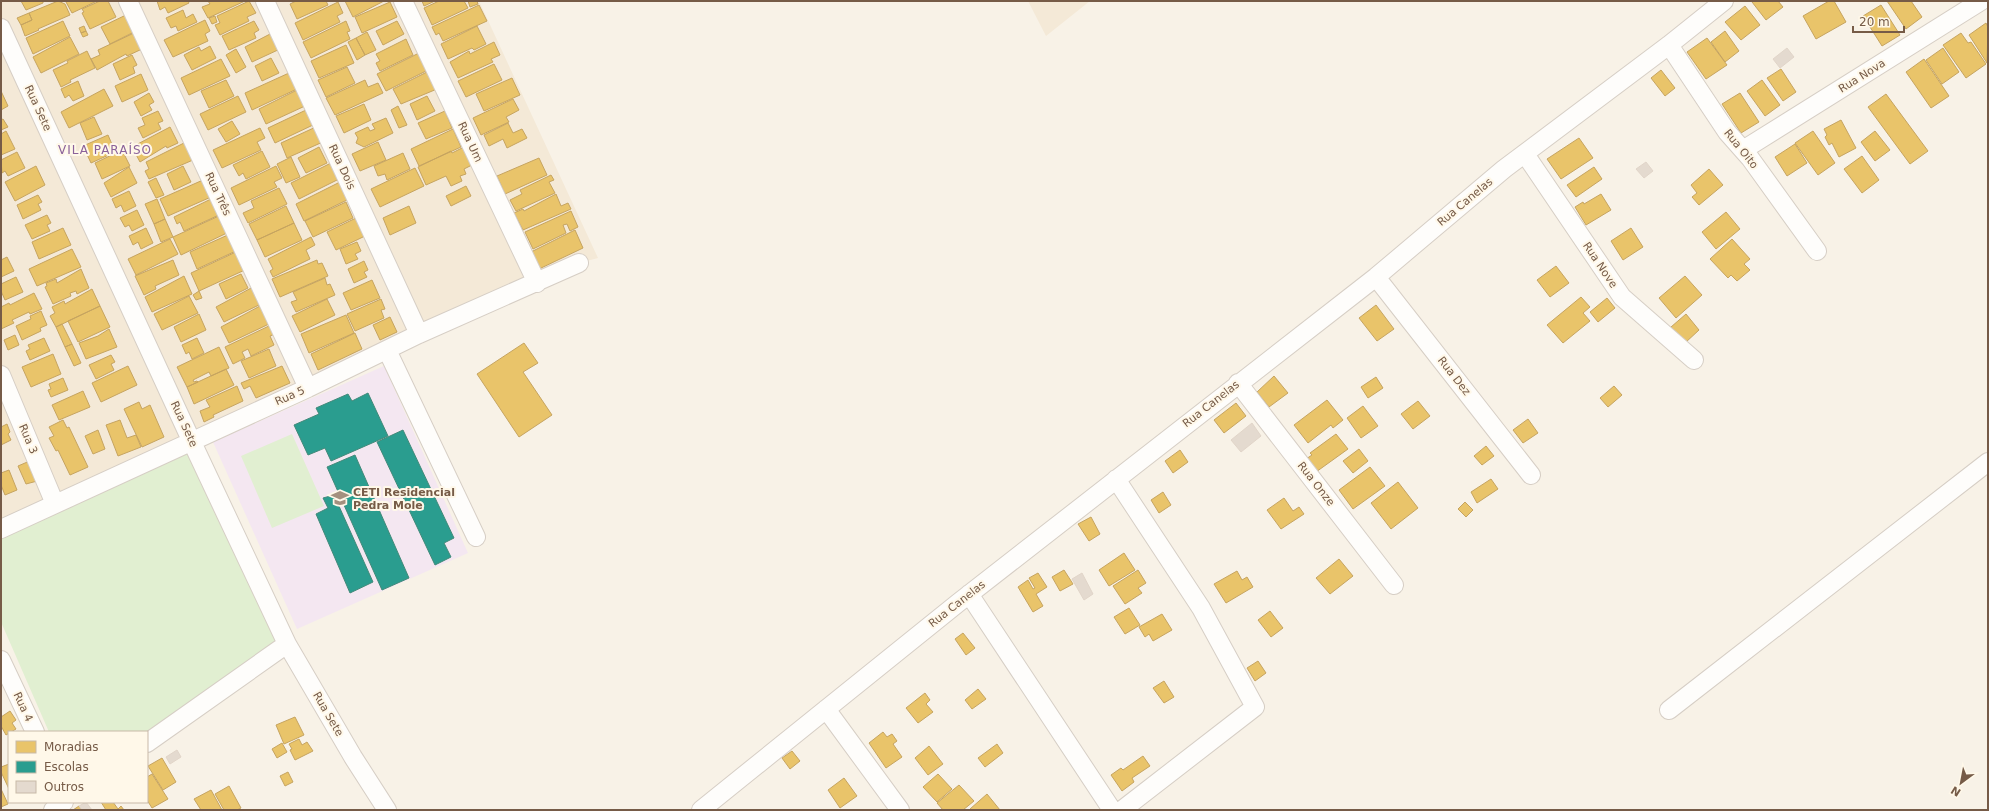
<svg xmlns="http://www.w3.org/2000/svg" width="1989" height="811" viewBox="0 0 1989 811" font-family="'DejaVu Sans',sans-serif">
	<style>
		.residential { fill: #f4e9d7 }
		.education { fill: #f4e7f1 }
		.green { fill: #e1efd1 }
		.homes { fill: #e9c46a; stroke: #c6a460 }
		.schools { fill: #2a9d8f; stroke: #418979 }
		.building { fill: #e4dacf; stroke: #e1d5c9 }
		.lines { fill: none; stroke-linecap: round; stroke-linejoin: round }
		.minor-casing { stroke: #d6cec5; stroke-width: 20 }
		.minor { stroke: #fefdfb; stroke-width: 18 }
		.labels { text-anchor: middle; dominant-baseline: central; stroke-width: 4; stroke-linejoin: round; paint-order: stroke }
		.street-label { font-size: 11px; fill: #765b47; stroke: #fff8e9 }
		.poi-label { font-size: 11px; font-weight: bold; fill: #765b47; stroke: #fff8e9; text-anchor: start }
		.neighbourhood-label { font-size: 12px; letter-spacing: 1px; fill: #8b629a; stroke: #fff8e9 }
	</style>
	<rect width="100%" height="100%" fill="#f8f2e7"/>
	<!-- residential -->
	<path class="residential" d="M1 1H479L598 258 579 263 1 529Z
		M1028 1H1090L1046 36Z"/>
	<!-- education -->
	<path class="education" d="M384 366 468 553 297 629 213 442Z"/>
	<!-- green -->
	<path class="green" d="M292 434 324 506 272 528 241 456Z
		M188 449 276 640 147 735V732H49L1 622V534Z"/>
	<!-- homes -->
	<path class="homes" d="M21 1H43V3L26 10Z
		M58 1 65 4 70 15 38 29 39 30 25 36 21 25 32 20 29 13Z
		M68 1H97L72 13 66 2Z
		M100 1H108L116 17 90 29 82 13 84 12 82 9Z
		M157 1H188L189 3 168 13 165 7 160 10Z
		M208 1H245L208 18 202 7 210 4Z
		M249 1 256 13 247 17 249 21 220 35 215 25 220 23 217 16Z
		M296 1H326L328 5 297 19 290 4Z
		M345 1H384L353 17Z
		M422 1H435L424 6Z
		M439 1H464L468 8 432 25 424 8Z
		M468 1H477L478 4 470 7Z
		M1753 1H1778L1783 7 1766 20 1752 2Z
		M1829 1H1834L1846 22 1816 39 1803 16Z
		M1887 1H1911L1922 17 1906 29Z
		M338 2 343 13 337 16 340 22 303 40 295 23Z
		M390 2 397 17 362 33 355 17Z
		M479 5 487 21 443 41 439 33 436 35 432 27Z
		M1881 5 1900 35 1882 46 1863 16Z
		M1745 6 1760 25 1741 40 1725 22Z
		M183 10 186 18 193 14 197 22 178 31 176 26 171 28 166 18Z
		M29 13 32 20 21 25 17 18Z
		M128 14 136 31 110 44 101 27Z
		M215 16 217 22 212 24 209 18Z
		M205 20 210 31 205 34 208 41 173 57 164 40Z
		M63 21 70 36 33 54 26 38Z
		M254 21 259 30 254 33 256 38 229 50 222 36Z
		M346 21 350 31 347 32 350 39 311 58 303 42Z
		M397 21 404 34 383 45 376 31Z
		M1986 23 1988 27 1987 63 1969 35Z
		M84 26 86 31 81 33 79 28Z
		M477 26 486 44 474 50 472 48 448 59 441 44Z
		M86 31 88 35 83 37 81 33Z
		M1725 31 1739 51 1725 62 1711 42Z
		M367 32 376 50 365 55 356 38Z
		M134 33 142 49 127 56 126 54 97 70 91 59 100 55 98 50Z
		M272 33 280 49 252 62 245 47Z
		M1961 33 1968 43 1971 42 1986 64 1966 78 1943 45Z
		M70 37 79 54 41 73 33 57Z
		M356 38 365 55 357 60 348 42Z
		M1707 38 1727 65 1706 79 1687 52Z
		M406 39 413 55 380 71 376 63 380 61 376 54Z
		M494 42 500 55 491 59 493 62 458 78 450 62 469 51 470 54Z
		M346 45 354 63 319 78 311 61Z
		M210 46 216 58 192 70 184 55 199 47 201 51Z
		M1943 48 1959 72 1942 84 1926 60Z
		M236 49 246 67 236 73 226 55Z
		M87 51 95 68 70 80 71 82 61 87 53 70 68 63 67 61Z
		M421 52 430 69 386 91 377 74Z
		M132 55 137 65 133 67 135 73 120 80 113 64Z
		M271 58 279 73 262 81 255 66Z
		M221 59 230 76 189 95 181 78Z
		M1924 59 1949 96 1931 108 1906 72Z
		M494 64 502 80 466 97 458 81Z
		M347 67 355 83 326 97 318 80Z
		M1781 69 1796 92 1783 101 1767 78Z
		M1661 70 1675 88 1665 96 1651 78Z
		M429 71 437 89 401 104 393 89Z
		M289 73 297 89 252 110 245 93Z
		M141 74 148 90 122 102 115 86Z
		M512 78 520 95 484 111 476 94Z
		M226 80 234 96 209 108 201 91Z
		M365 80 368 87 378 83 383 93 335 115 326 98Z
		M1762 80 1780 105 1765 116 1747 91Z
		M78 81 84 96 73 101 69 95 65 98 61 89Z
		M104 89 113 106 69 128 61 112Z
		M297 90 305 106 266 124 259 109Z
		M1 91 8 106 1 110Z
		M149 93 154 102 149 105 152 110 141 116 134 102Z
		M1740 93 1759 122 1741 133 1722 104Z
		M1886 94 1928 151 1910 164 1868 107Z
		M238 96 246 112 208 130 200 114Z
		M427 96 435 111 417 120 410 104Z
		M513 99 519 110 506 117 509 122 481 135 473 118Z
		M364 104 371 120 344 133 336 116Z
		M398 106 407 125 399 128 391 110Z
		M306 110 313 125 275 143 268 128Z
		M158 111 163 121 158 123 161 129 143 138 138 128 145 125 142 118Z
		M445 111 452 128 426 139 418 123Z
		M94 117 102 134 87 140 80 123Z
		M386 118 393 133 364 147 356 143 358 138 355 133 368 127 370 131 375 129 372 124Z
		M3 119 8 127 1 130V120Z
		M1841 120 1856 148 1839 157 1832 143 1829 145 1825 137 1827 135 1824 129Z
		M232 121 240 134 226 142 218 129Z
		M508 123 513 133 522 129 527 138 507 148 503 139 489 146 484 135Z
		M318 126 325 141 287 158 281 143Z
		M170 127 178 143 167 148 166 146 140 162 132 147Z
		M260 128 265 138 257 142 261 150 222 168 213 150Z
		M453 129 461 147 419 166 411 149Z
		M6 131 15 149 1 155V134Z
		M1813 131 1835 163 1818 175 1795 143Z
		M1875 131 1890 150 1875 161 1861 142Z
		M108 135 114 149 109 151 111 154 91 163 83 146Z
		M1579 138 1593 158 1561 179 1547 159Z
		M378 142 386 160 360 171 352 154Z
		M184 143 193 160 149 179 145 171 149 169 146 162Z
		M1795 144 1807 163 1787 176 1775 157Z
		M319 147 327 163 306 173 298 158Z
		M464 147 472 165 464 169 466 174 460 176 462 181 451 186 446 176 426 185 418 167 451 151 452 153Z
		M122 150 130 166 102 179 95 163Z
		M262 151 270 167 246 179 243 173 239 176 233 165Z
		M17 152 25 168 8 176 5 171 2 173 1 160Z
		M403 153 410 169 387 180 385 174 378 176 374 166Z
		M1862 156 1879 180 1862 193 1844 169Z
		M291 157 300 177 286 183 277 164Z
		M539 158 547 175 505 194 497 176Z
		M333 162 341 178 299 199 291 183Z
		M36 166 45 185 15 201 5 182Z
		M183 166 191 182 174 190 167 174Z
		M276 166 282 178 274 182 277 187 239 205 231 188Z
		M129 167 137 183 111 197 104 183Z
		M1594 167 1602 179 1576 197 1567 185Z
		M415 168 424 186 380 207 371 189Z
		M1709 169 1723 185 1699 205 1692 197 1697 193 1691 185Z
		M551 175 554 180 549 182 555 193 516 211 510 200 522 194 520 190Z
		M156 178 164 195 156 198 148 182Z
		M203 180 211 197 168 216 160 199Z
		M340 182 349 199 304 221 296 204Z
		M466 186 471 196 451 206 446 196Z
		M279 188 287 204 248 223 243 213 254 208 251 201Z
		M129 191 136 206 124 212 121 205 116 208 112 199Z
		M556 194 561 206 568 203 571 209 523 230 514 213 523 209 524 211Z
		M1601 194 1611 210 1586 225 1575 207 1583 202 1584 204Z
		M38 195 42 202 38 204 41 210 23 219 17 205Z
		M157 199 165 219 154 224 145 204Z
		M211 199 219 215 184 231 180 222 177 224 174 217Z
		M346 202 353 218 313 237 305 221Z
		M286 206 294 223 257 240 249 224Z
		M409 206 416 223 390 235 383 218Z
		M137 210 144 225 132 231 129 225 125 227 120 218Z
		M571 211 578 227 570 231 567 224 563 225 566 233 533 249 525 232Z
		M1726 212 1740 229 1716 249 1702 232Z
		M47 215 51 223 47 225 50 231 32 239 25 225Z
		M221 215 229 232 181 255 173 237Z
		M356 218 365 236 336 250 327 232Z
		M165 219 173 237 161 242 154 224Z
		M294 223 302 240 265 257 257 240Z
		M63 228 71 245 39 259 32 242Z
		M146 228 153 243 141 249 138 242 133 245 129 236Z
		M1631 228 1643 247 1623 260 1611 241Z
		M575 230 583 248 539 269 531 252Z
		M230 234 238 250 197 269 190 252Z
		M311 237 315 245 306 250 310 259 273 277 270 271 273 269 268 259Z
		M170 239 178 254 136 275 128 259Z
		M1732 239 1750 259 1744 264 1750 270 1737 281 1731 275 1728 278 1710 259Z
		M357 242 361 251 355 254 358 259 346 264 340 249Z
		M72 249 81 267 37 286 29 269Z
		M238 251 247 269 199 291 191 273Z
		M7 257 14 271 1 277V260Z
		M173 260 179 275 155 286 156 289 144 295 135 276Z
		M317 260 318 264 322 263 328 276 280 297 272 279Z
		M364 261 368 270 364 272 367 277 354 283 348 269Z
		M1556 266 1569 283 1550 297 1537 280Z
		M81 269 89 288 77 294 76 291 70 293 71 296 53 304 45 287 47 286 46 283 56 279 57 283Z
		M241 274 248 288 226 299 219 284Z
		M184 276 192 294 152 312 145 297Z
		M1685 276 1702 295 1676 318 1659 298Z
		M16 277 23 292 5 300 1 291V284Z
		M325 278 327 285 330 284 335 295 296 312 291 302 297 300 293 292Z
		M372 280 380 298 351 310 343 293Z
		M253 287 261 304 224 322 216 307Z
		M92 289 100 306 56 327 50 316 55 313 52 307 64 301 65 304Z
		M199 291 202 298 196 300 193 295Z
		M34 293 42 309 30 314 29 312 12 320 14 323 1 329V307L9 303 10 305Z
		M189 296 198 313 162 330 154 314Z
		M1581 297 1590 307 1583 313 1590 321 1563 343 1547 325Z
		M1607 298 1615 308 1598 322 1590 312Z
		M327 299 335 315 300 332 292 316Z
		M381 299 385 309 381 310 384 318 355 331 347 314Z
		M1376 305 1394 329 1377 341 1359 318Z
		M100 306 110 327 78 342 68 321Z
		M260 306 269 324 229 343 221 327Z
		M41 311 47 325 40 328 41 331 22 340 16 326 31 319 30 316Z
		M199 314 206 330 181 342 174 327Z
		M1686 314 1699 330 1685 343 1671 327Z
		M346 315 354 333 309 353 301 334Z
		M390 317 397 332 380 340 373 325Z
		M62 324 72 344 65 347 56 327Z
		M271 325 275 334 270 336 274 345 251 356 248 349 242 352 245 358 233 364 225 347Z
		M109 329 117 347 86 359 79 343 98 336Z
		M355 333 362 349 318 370 311 354Z
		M15 335 19 345 8 350 4 340Z
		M44 338 50 351 30 360 26 351 30 349 28 345Z
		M197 338 204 353 192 359 189 352 186 354 182 345Z
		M524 343 538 363 523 372 552 415 519 437 477 374Z
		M72 344 81 363 74 366 65 347Z
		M219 347 229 368 211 376 209 372 193 380 194 382 197 381 198 382 187 387 177 367Z
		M269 349 276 366 249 378 241 361Z
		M53 354 61 374 31 387 22 367Z
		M111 355 115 362 111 364 114 370 96 379 89 365Z
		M128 366 137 385 101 402 92 383Z
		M282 366 290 383 256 398 250 386 244 389 241 383Z
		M226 369 234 385 194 404 187 387Z
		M1274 376 1288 393 1269 407 1257 392Z
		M1376 377 1383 388 1368 398 1361 387Z
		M63 378 68 390 51 397 48 390 51 389 49 384Z
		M237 386 243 401 213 415 214 417 204 422 200 411 210 407 206 400Z
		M1614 386 1622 395 1608 407 1600 398Z
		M83 391 90 407 59 420 52 405Z
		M1327 400 1343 420 1333 428 1331 425 1308 443 1294 425Z
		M1418 401 1430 416 1413 429 1401 414Z
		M139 402 142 409 150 405 164 437 142 447 124 409Z
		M1236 403 1246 416 1224 433 1214 420Z
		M1363 406 1378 426 1361 438 1347 418Z
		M1528 419 1538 433 1523 443 1513 430Z
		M63 420 67 428 69 427 88 467 70 475 58 450 56 451 49 438 54 436 49 427Z
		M120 420 127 438 136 435 141 447 118 456 106 425Z
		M7 424 10 432 8 434 11 440 1 445V427Z
		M98 430 105 449 93 454 85 436Z
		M1336 434 1348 449 1316 472 1306 459 1312 455 1310 453Z
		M1486 446 1494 456 1482 465 1474 456Z
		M1359 449 1368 461 1353 473 1343 461Z
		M1180 450 1188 462 1173 473 1165 461Z
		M32 460 41 480 26 484 18 466Z
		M1370 467 1385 486 1353 509 1339 490Z
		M9 470 17 490 5 495 1 485V473Z
		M1491 479 1498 489 1477 503 1471 492Z
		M1398 482 1418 508 1391 529 1371 503Z
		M1163 492 1171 505 1159 513 1151 500Z
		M1284 498 1293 511 1299 507 1304 514 1281 529 1267 510Z
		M1465 502 1473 510 1466 517 1458 509Z
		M1091 517 1100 534 1089 541 1078 524Z
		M1124 553 1135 570 1109 586 1099 570Z
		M1339 559 1353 576 1330 594 1316 578Z
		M1064 570 1073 584 1060 591 1052 577Z
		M1138 570 1146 583 1138 588 1142 593 1125 604 1113 586Z
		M1237 571 1242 580 1247 577 1253 587 1226 603 1214 584Z
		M1038 573 1047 587 1036 594 1043 606 1033 612 1018 587 1028 580 1033 589 1035 588 1029 578Z
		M1129 608 1140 625 1125 634 1114 617Z
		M1270 611 1283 628 1271 637 1258 620Z
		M1162 614 1172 630 1153 641 1149 634 1145 637 1139 627Z
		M963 633 975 648 966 655 955 639Z
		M1258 661 1266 673 1255 681 1247 668Z
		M1164 681 1174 697 1164 703 1153 688Z
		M978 689 986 699 972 709 965 700Z
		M925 693 930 700 926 704 933 712 918 723 906 708Z
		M10 711 16 720 12 723 16 729 6 735 1 726V717Z
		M295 717 304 735 284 744 276 725Z
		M883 732 887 737 892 734 897 741 893 744 902 757 886 768 869 743Z
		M299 739 302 745 307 742 313 751 295 760 290 750 292 749 289 744Z
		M282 743 287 752 277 758 272 749Z
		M997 744 1003 753 985 767 978 758Z
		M929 746 943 764 928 775 915 758Z
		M792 751 800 761 790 769 782 758Z
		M1143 756 1150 766 1132 778 1134 782 1122 791 1111 775 1121 768 1123 770Z
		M162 758 176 782 163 790 148 766Z
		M9 764V789L1 772V767Z
		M288 772 293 782 285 786 280 776Z
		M152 774 168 799 152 808 147 800V777Z
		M938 774 952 789 937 802 923 787Z
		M844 778 857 796 840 808 828 790Z
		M959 785 974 801 963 810H943L937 803Z
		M229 786 241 808 237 810H224L215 794Z
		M1 789 8 804 1 807Z
		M211 790 222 810H201L194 799Z
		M987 794 1000 810H971L970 809Z
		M101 802H113L118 809 121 806 124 810H106Z
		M79 806 82 810H73Z"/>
	<!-- schools -->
	<path class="schools" d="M368 393 388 436 331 461 325 448 308 455 294 425 319 414 316 408 348 394 352 401Z
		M403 430 454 538 444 543 451 557 435 565 377 442Z
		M355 455 409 578 382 590 327 467Z
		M334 495 373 582 350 593 316 514 328 508 323 498Z"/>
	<!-- building -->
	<path class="building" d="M1787 48 1794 57 1780 68 1773 59Z
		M1646 162 1653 171 1644 178 1636 169Z
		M1252 423 1261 436 1241 452 1231 440Z
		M1082 573 1093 594 1084 600 1072 579Z
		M177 750 181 757 170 764 166 757Z
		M86 802 92 810H82L79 806Z"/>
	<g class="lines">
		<!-- minor casing -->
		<g class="minor-casing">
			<path id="minor" d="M128 1 308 388
				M265 1 419 334
				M403 1 537 283
				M1 28 191 440 287 644 353 757 387 810
				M1669 45 1727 132 1750 158 1817 251
				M1743 150 1981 1
				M1525 154 1622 297 1694 360
				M1376 277 1531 475
				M387 350 476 537
				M1 375 55 504
				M1238 383 1394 585
				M1116 479 1201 608 1255 707 1122 810
				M1 529 308 388 419 334 579 263
				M969 594 1112 810
				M1 660 35 732
				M826 709 900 810
				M1669 710 1988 462
				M147 743 287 644
				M53 810 64 802
				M701 810 958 603 1376 277 1504 169 1669 45 1724 1"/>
		</g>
		<!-- minor -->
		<use href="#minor" class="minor"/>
	</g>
	<!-- icons -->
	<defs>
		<g id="school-bare" transform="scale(1.38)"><path d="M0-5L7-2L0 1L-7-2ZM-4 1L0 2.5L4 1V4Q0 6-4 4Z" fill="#a4907f" stroke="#fff8e9" stroke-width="2.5" paint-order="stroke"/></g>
	</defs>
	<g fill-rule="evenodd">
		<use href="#school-bare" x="340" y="498"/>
	</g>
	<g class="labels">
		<!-- street labels -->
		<g class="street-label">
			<text transform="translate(1862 76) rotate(-32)">Rua Nova</text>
			<text transform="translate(38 108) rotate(65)">Rua Sete</text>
			<text transform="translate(470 142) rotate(65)">Rua Um</text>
			<text transform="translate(1741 149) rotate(51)">Rua Oito</text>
			<text transform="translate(342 167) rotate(65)">Rua Dois</text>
			<text transform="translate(218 194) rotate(65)">Rua Três</text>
			<text transform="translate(1465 202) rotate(-40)">Rua Canelas</text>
			<text transform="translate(1600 265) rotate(56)">Rua Nove</text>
			<text transform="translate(1454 376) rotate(52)">Rua Dez</text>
			<text transform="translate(290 396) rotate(-24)">Rua 5</text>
			<text transform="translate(1211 404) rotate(-38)">Rua Canelas</text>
			<text transform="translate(184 424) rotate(65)">Rua Sete</text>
			<text transform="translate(28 439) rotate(67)">Rua 3</text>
			<text transform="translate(1316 484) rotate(52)">Rua Onze</text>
			<text transform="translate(957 604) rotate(-38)">Rua Canelas</text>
			<text transform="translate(23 707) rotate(65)">Rua 4</text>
			<text transform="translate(328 714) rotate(60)">Rua Sete</text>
		</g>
		<!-- poi labels -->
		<g class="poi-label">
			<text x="353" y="492">CETI Residencial<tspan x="353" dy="13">Pedra Mole</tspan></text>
		</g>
		<!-- neighbourhood labels -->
		<g class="neighbourhood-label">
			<text x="105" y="150">VILA PARAÍSO</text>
		</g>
	</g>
	<!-- border -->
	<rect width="1989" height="811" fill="none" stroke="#765b47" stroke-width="4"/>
	<!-- legend -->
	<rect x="8" y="731" width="140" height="72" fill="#fff8e9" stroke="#c8b9a8"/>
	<rect x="16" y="741" width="20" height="12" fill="#e9c46a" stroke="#c8b9a8"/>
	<text x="44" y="751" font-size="12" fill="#765b47">Moradias</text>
	<rect x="16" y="761" width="20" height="12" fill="#2a9d8f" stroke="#c8b9a8"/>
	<text x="44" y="771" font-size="12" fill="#765b47">Escolas</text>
	<rect x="16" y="781" width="20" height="12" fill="#e4dacf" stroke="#c8b9a8"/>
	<text x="44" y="791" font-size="12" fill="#765b47">Outros</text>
	<!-- north arrow -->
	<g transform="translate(1961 783) rotate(212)" stroke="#fff8e9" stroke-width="3" paint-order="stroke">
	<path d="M0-3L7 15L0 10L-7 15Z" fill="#765b47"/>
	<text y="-6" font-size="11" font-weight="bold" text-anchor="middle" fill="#765b47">N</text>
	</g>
	<!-- scale -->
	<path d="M1853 26v6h51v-6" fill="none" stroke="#765b47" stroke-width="2"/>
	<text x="1859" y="26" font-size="12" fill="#765b47" stroke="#fff8e9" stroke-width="3" paint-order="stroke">20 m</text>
</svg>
